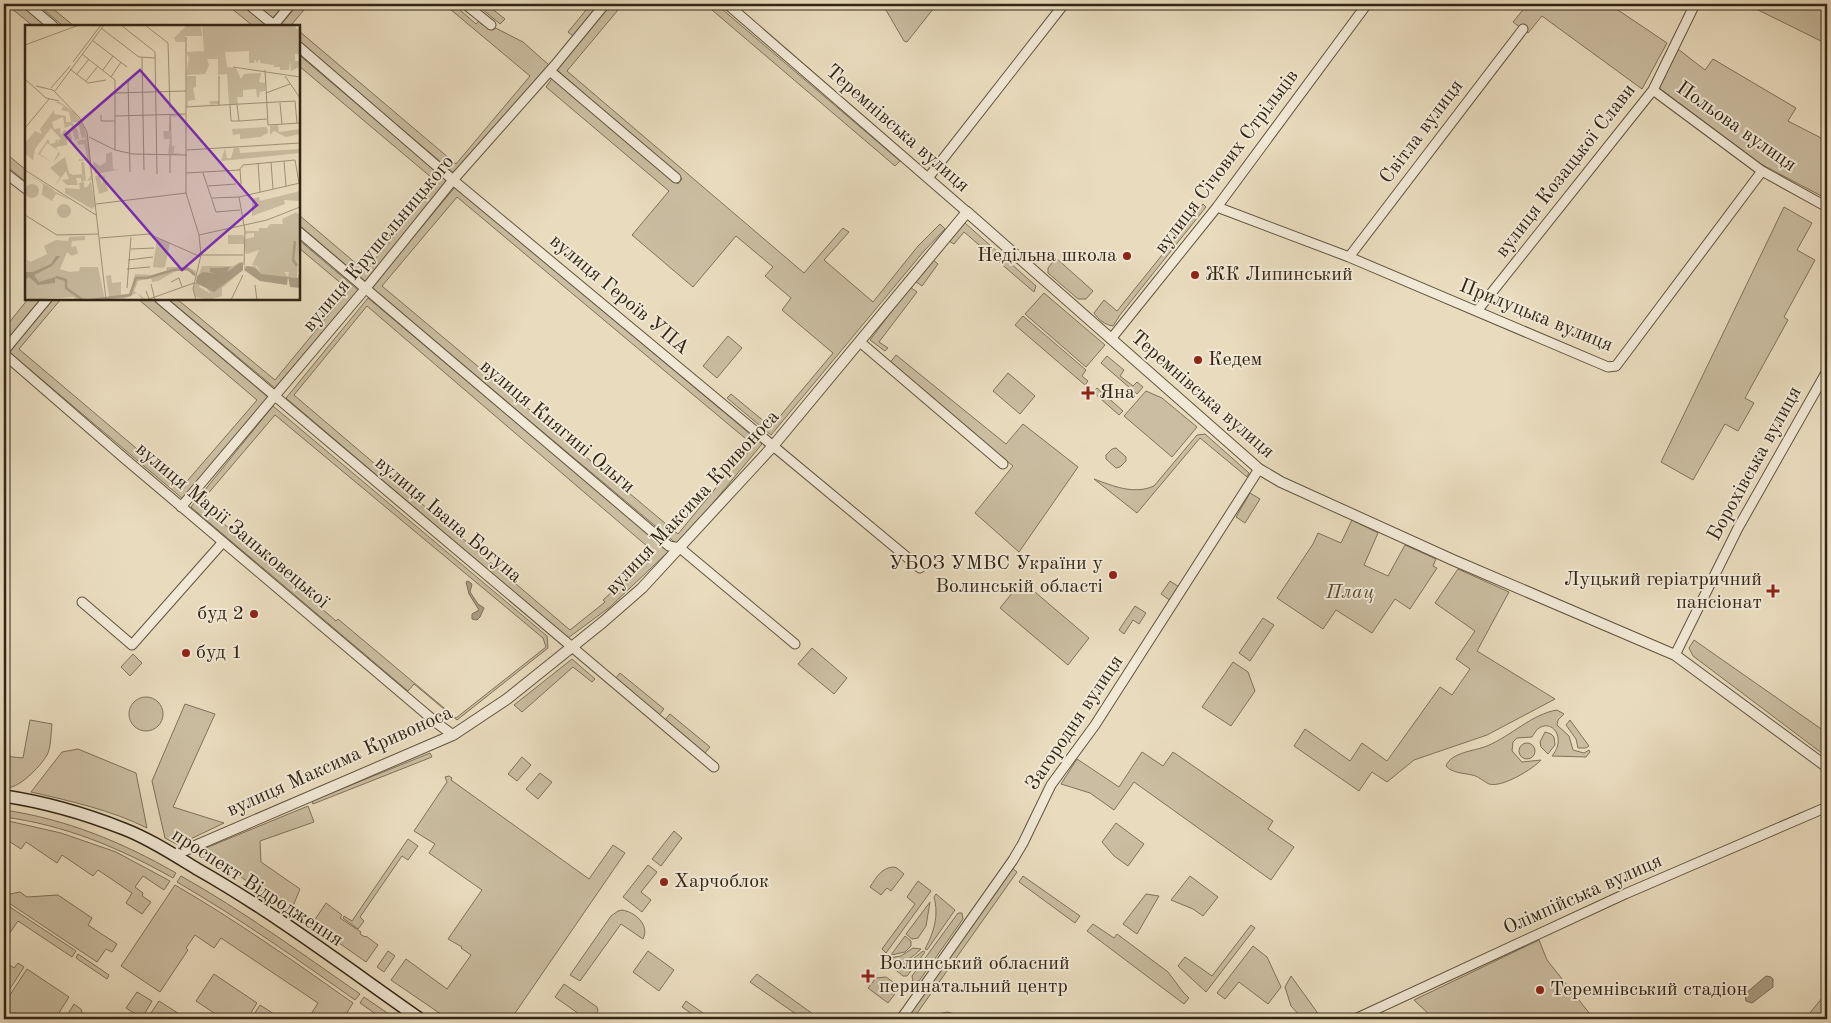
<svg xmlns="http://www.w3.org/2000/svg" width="1831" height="1023" viewBox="0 0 1831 1023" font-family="'Old Standard TT',serif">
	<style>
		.green { fill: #cabda1; stroke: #7e725b; fill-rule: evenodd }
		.water { fill: #ab9e85; stroke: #7b6e58 }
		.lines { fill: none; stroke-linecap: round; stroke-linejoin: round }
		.minor-casing { stroke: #60543f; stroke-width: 11 }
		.tertiary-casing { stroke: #60543f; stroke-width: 12 }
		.secondary-casing { stroke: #322615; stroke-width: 14 }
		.minor { stroke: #f1e8d5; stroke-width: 9 }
		.tertiary { stroke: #f1e8d5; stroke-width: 10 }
		.secondary { stroke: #f1e8d5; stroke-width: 11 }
		.poi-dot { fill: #8f2418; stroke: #f1e8d5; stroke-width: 2 }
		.labels { text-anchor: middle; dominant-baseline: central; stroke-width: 4; stroke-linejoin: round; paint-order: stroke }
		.street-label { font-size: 20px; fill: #322615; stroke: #f1e8d5 }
		.poi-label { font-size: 20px; fill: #322615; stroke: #f1e8d5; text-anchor: start }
		.park-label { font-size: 20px; font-style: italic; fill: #584c38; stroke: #f1e8d5 }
		.inset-river { fill: none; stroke: #ab9e85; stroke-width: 2.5 }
		.inset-road { fill: none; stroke: #a0937a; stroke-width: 1 }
		.view { fill: #7b2cbf; fill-opacity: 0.15; stroke: #7b2cbf; stroke-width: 2.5 }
		.inset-edge { fill: none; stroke: #322615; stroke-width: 2.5 }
	</style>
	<rect width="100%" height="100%" fill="#e9dcbe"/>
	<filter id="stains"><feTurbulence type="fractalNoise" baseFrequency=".004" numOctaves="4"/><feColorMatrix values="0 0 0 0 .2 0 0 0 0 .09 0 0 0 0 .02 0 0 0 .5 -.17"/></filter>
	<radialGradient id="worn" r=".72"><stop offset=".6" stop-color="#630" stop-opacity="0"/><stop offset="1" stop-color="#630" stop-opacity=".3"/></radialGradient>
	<!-- green -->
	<path class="green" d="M6 4H21L47 26H33Z
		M37 4H47L74 26H63Z
		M226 4H241L266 24 265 26H253Z
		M254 4H268L271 6 273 4H285L272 19Z
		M298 4H309L292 24 293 26H280Z
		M444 4H453L476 24 480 20 523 42 549 65 455 174 299 42V31L456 164 530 76Z
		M476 4H486L505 19 500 24Z
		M591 4H599L573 36 568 32Z
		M609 4H623L567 71 804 273 843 228 849 232 824 260 873 302 918 246 940 224 945 229 924 251 771 435 727 398 731 394 771 427 833 353 782 310 791 298 765 276 773 267 736 236 693 287 632 235 669 191 546 87 553 77 678 184 682 179 556 69Z
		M705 4H716L900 161 895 166Z
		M885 4H937L907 42 904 41 883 5Z
		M1524 4H1609L1667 43 1642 89 1542 16 1528 33 1513 22 1526 6Z
		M1749 4H1827V44L1748 5Z
		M1678 49 1705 70 1713 59 1796 108 1788 121 1827 141V199L1759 163 1659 88Z
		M299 55 449 182 366 282 299 225V215L365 271 438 183 299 66Z
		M4 154 9 156 26 170V182L4 164Z
		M455 187 762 444 678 545 371 288ZM457 197 752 444 678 534 382 286Z
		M1203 204 1206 207 1120 315 1113 326C1105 325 1098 319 1094 313L1104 300 1117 311Z
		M1784 207 1812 223 1797 250 1815 260 1784 317 1788 320 1745 398 1754 403 1738 431 1725 424 1693 480 1661 462Z
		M965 223 1036 286 1034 292 964 232 954 244 949 241Z
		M299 240 358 290 275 388 168 299H177L275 380 349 290 299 248Z
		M1056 258 1093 291 1086 299H1078L1048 273V268Z
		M933 260 938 264 922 286 915 281Z
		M910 287 917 292 879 342 888 348 885 351 870 340Z
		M1044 293 1105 345 1086 367 1025 314Z
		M368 298 669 551 610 607 568 638 286 398ZM367 306 655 553 603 600 605 602 570 630 294 395Z
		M28 299H43L4 347V329Z
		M52 299H61L19 349 182 487 257 400 138 299H152L269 398 183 499 8 351Z
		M1023 316 1086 370 1082 376 1088 381 1085 385 1015 325Z
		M728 336 742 348 717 378 703 366Z
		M896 355 1006 444 1023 424 1078 467 1019 552 975 513 1013 466 889 364Z
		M1107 356 1124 370 1120 376 1133 386 1137 382 1143 387 1137 394 1101 363Z
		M1008 373 1035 396 1020 414 993 391Z
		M1097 388 1123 411 1119 415 1093 392Z
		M1146 391 1162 398 1197 427 1172 457 1124 416Z
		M273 406 547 636 548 648 457 720 414 684 408 691 191 507ZM275 415 543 638 546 647 456 718 338 619 336 621 200 503Z
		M1205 434 1249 473 1247 477 1200 438 1137 513 1094 479C1113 486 1134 495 1154 486L1197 435Z
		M1116 448 1126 457V461L1120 467 1116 468 1106 459V455L1112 449Z
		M1250 493 1260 499 1245 523 1236 517Z
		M1352 520 1378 533 1364 565 1388 576 1405 545 1436 559 1433 566 1437 568 1410 609 1395 599 1372 633 1336 610 1323 629 1277 598 1313 544 1318 533 1341 543Z
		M1458 569 1509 592 1477 651 1555 699 1487 735 1414 760 1387 782 1372 772 1359 791 1294 746 1305 729 1350 761 1362 743 1387 761 1440 687 1452 695 1470 669 1456 659 1475 631 1435 603Z
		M1022 581 1089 638 1068 665 1000 608Z
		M1170 581 1179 587 1171 601 1161 594Z
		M1135 606 1146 613 1139 624 1133 620 1124 634 1119 630Z
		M1263 618 1274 625 1250 661 1239 653Z
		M1694 640 1827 733V757L1693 656 1689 648Z
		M812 648 847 678 834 694 798 664Z
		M133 654 142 663 130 676 121 667Z
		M572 659 595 679 592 682 573 667 522 712 514 705Z
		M1233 662 1248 672 1255 691 1231 726 1202 707Z
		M620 673 664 709 659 715 615 679Z
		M129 714a17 17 0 1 1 34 0a17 17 0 1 1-34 0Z
		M185 704 215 714 173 807 224 823 178 845 165 838 152 781Z
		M1557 710 1564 714 1558 720 1557 725 1569 736 1573 750 1584 753 1589 750 1590 752 1586 757 1552 756C1566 740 1554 719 1539 728 1536 730 1534 734 1532 737L1517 738 1513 742 1512 751 1522 762 1541 760C1533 769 1502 788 1489 784 1483 781 1478 776 1472 775 1463 773 1452 773 1446 766 1451 752 1475 751 1487 746 1511 736 1532 714 1557 710Z
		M670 714 710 747 705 753 665 720Z
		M30 720 52 724C51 733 51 748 47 755 40 767 18 790 4 788V756L23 758Z
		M1570 720 1589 746 1586 748H1578L1576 739 1566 725Z
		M1545 732 1551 734 1554 737 1555 745 1548 754 1541 747 1540 742Z
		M1519 751a8 8 0 1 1 16 0a8 8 0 1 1-16 0Z
		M78 749 136 773 147 828C111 810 70 801 31 792L62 752Z
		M1142 752 1163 766 1173 752 1273 821 1268 829 1294 847 1271 880 1134 782 1114 810 1090 793 1061 784 1077 759 1119 787Z
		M430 753 432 757 313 804 312 801Z
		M522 757 531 765 517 781 508 774Z
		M540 773 552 782 538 799 526 789Z
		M449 776 452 778 451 780 589 879 613 845 625 853 511 1019H448L391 980 406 959 447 989 471 955 461 948 462 947 448 939 482 890 429 853 435 844 414 831 447 782 445 777Z
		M308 806 314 822 260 841 261 862 300 889 291 911 207 854 206 848Z
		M4 810C66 819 122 842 176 873L173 878C120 848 65 825 4 817Z
		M4 820 61 833 116 852 170 881 164 890 143 876 135 887 143 893 142 896 151 902 142 914 126 903 132 893 98 870 93 876 62 855 57 863 26 842 21 849 4 838Z
		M1116 823 1144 844 1128 866 1114 856 1102 842Z
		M674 831 682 838 661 866 652 859Z
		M408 839 418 846 408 860 402 856 360 917 364 921 358 929 343 918 344 916 352 921Z
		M648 865 657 872 641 892 651 900 642 912 623 897Z
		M893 867 897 868 904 874 891 891 887 888 881 895 870 887C876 878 881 868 893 867Z
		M1012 868 1017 872 913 1019H905Z
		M181 876C243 911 301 953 360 994L355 1000C297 959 239 918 177 882Z
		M1023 876 1080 916 1075 923 1019 882Z
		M1190 876 1218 897 1203 916 1193 909 1171 900Z
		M918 881 931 891 886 953 882 949 915 904 907 897Z
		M175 885C237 921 295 962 353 1003L343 1019H318L311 1014 318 1003 221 938 214 948 195 935 186 948 188 950 160 992 121 966Z
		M20 892 27 897 58 895 92 918 88 925 117 944 112 952 106 949 97 962 6 901 10 894Z
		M936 894 955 910 927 950 925 949C934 932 939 916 934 897Z
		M1146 894 1159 896 1137 934 1123 924Z
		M930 902 926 926 918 938 912 939 906 934Z
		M4 903 76 951 72 957 18 921 7 937 4 934Z
		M326 903 342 915 340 918 361 932 360 934 365 937 366 936 378 945 366 962 312 924Z
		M622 910C635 912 650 925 643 939L621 924 580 981 570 975 611 916 618 911Z
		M958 913H962L963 919 919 981 913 982 912 976Z
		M1093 924 1114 938 1117 934 1168 972 1183 992 1189 998 1184 1004 1087 931Z
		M1251 925 1255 928 1206 992 1178 966 1185 957 1212 976Z
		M905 936 911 941V946L905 952 891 955Z
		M1539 940 1547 960 1594 1019H1434L1414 1000Z
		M1253 946 1267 957 1281 987 1268 1004 1239 982 1225 999 1217 993Z
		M913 948 921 949C913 957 902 965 890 965L889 958 901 956Z
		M388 951 395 956 384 972 377 967Z
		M648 951 674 970 659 991 633 972Z
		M923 951 925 952 907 976H903L892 967 909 962Z
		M78 954 109 975 107 979 76 958Z
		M4 961 14 968 18 963 24 967 4 998Z
		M27 969 69 997 55 1019H4V1004Z
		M214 974 257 1003 247 1019H223L196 1001Z
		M757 974 820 1019H803L750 982Z
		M1291 976 1322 1019H1303L1291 1006 1285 987Z
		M886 977 900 987 888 1003 868 988 876 978Z
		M564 984 597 1007 598 1011 593 1019H586L555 997Z
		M137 992 152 1001 142 1018 126 1008Z
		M1827 992V1019H1805Z
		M364 997 396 1019H383L360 1003Z
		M159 1001 187 1019H147Z
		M686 1001 710 1018 709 1019H699L682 1007Z
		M74 1004 82 1010 81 1012 92 1019H65Z
		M260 1005 274 1014 271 1019H251Z
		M947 1012 960 1015 966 1019H928L934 1015Z"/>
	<!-- water -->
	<path class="water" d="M468 581 472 584 470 592 478 604 484 608 480 617 477 620 472 619V614L479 610 469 594 466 582Z
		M1766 976 1771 977 1773 979V987L1752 1003 1746 1001 1745 994Z"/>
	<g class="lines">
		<!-- minor casing -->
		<g class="minor-casing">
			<path id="minor" d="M27 4 53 26
				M248 4 275 26
				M465 4 491 25
				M727 4 967 212
				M273 26 291 4
				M299 47 453 180 920 568
				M550 71 676 178
				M1653 90 1762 171 1827 207
				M4 172 26 189
				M928 178 1064 4
				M1217 207 1349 257 1608 367 1616 366 1762 171
				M299 232 669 546 680 548 795 644
				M1349 257 1523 29
				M160 299 714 767
				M1477 311 1653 90 1695 4
				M1111 339 1217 207 1367 4
				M860 342 1003 464
				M4 351 47 299
				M4 354 124 458 438 724 453 735
				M181 507 366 288 453 180 555 65 605 4
				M82 602 132 645 223 542
				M1675 655 1738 528 1827 371
				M901 1019 1013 860 1023 843 1051 785 1095 725 1259 469
				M1355 1019 1625 894 1827 807"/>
		</g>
		<!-- tertiary casing -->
		<g class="tertiary-casing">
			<path id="tertiary" d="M174 855 453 735 507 699 603 622 642 588 773 446 967 212 1259 469 1281 482 1453 560 1675 655 1827 767"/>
		</g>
		<!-- secondary casing -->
		<g class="secondary-casing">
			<path id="secondary" d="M4 796C45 802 86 814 124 829 150 839 174 855 197 869 275 913 347 968 420 1019"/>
		</g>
		<!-- minor -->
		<use href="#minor" class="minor"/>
		<!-- tertiary -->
		<use href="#tertiary" class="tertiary"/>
		<!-- secondary -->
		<use href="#secondary" class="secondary"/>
	</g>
	<!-- markers -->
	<g class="poi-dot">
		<circle cx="1127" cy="256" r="5"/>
		<circle cx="1195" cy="275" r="5"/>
		<circle cx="1198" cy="360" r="5"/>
		<path d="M1085.5 385.5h5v5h5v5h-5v5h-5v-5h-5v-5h5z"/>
		<circle cx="1113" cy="575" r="5"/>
		<path d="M1770.5 583.5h5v5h5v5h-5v5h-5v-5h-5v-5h5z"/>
		<circle cx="254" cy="614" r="5"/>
		<circle cx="186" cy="653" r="5"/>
		<circle cx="664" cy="882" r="5"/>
		<path d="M865.5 968.5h5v5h5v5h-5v5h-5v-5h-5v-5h5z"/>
		<circle cx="1540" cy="990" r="5"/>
	</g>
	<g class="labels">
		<!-- street labels -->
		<g class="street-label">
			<text transform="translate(1736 127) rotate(35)">Польова вулиця</text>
			<text transform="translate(897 129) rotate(41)">Теремнівська вулиця</text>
			<text transform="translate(1422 132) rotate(-53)">Світла вулиця</text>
			<text transform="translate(1227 162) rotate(-53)">вулиця Січових Стрільців</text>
			<text transform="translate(1566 171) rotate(-52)">вулиця Козацької Слави</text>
			<text transform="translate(379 244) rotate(-50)">вулиця Крушельницького</text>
			<text transform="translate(619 295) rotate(40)">вулиця Героїв УПА</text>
			<text transform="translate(1536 316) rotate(22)">Прилуцька вулиця</text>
			<text transform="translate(1202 395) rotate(41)">Теремнівська вулиця</text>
			<text transform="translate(557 427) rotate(40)">вулиця Княгині Ольги</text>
			<text transform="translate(1755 464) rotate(-61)">Борохівська вулиця</text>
			<text transform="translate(693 503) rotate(-47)">вулиця Максима Кривоноса</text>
			<text transform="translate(448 520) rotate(40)">вулиця Івана Богуна</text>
			<text transform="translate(232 526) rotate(40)">вулиця Марії Заньковецької</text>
			<text transform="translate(1075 723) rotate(-56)">Загородня вулиця</text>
			<text transform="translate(340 762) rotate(-24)">вулиця Максима Кривоноса</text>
			<text transform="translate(257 888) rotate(33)">проспект Відродження</text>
			<text transform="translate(1583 895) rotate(-24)">Олімпійська вулиця</text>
		</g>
		<!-- poi labels -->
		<g class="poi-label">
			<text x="1117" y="256" text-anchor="end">Недільна школа</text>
			<text x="1205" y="275">ЖК Липинський</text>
			<text x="1208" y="360">Кедем</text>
			<text x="1099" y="393">Яна</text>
			<text x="1103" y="564" text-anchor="end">УБОЗ УМВС України у<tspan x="1103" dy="23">Волинськiй області</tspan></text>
			<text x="1762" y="580" text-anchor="end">Луцький геріатричний<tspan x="1762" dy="23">пансіонат</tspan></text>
			<text x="244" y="614" text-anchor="end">буд 2</text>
			<text x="196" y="653">буд 1</text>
			<text x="674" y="882">Харчоблок</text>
			<text x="879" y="964">Волинський обласний<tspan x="879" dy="23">перинатальний центр</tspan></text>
			<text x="1550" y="990">Теремнівський стадіон</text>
		</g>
		<!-- park labels -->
		<g class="park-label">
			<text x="1350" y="593">Плац</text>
		</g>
	</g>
	<!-- overview -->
	<g transform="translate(25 25)">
		<rect width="275" height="275" fill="#e9dcbe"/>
		<path d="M162 0H176L177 11H160V17H151L149 13ZM177 0H270L271 4H275V29H270V36H275V49L274 42 266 46 265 35 264 45H255V42H249V38L248 40 235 38V34L232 38 230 34 229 38H224V26L200 27 202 42 211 43 216 54 219 49 236 48 234 57 240 58V66L235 67 234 72H232L231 64 218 65V72H212L213 79 204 80 202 49 193 50V34H182L184 40 180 49 161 50 164 33 161 27 179 26ZM161 51H171V62L168 63 170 74H173L163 76V81L185 80V76H194V79L162 81ZM30 77H35L50 88 59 102 64 119 67 155 62 156 66 150 63 135 54 136V134L61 135 62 132 59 119 53 120 52 116 61 114 60 112 57 114 53 97H47L53 106 54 114 50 115 46 100 40 103 38 92 27 97 29 104 35 103 36 110 39 105 45 107 47 114V119L43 116 46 114H42V120L31 122 35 129 28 138 13 129 23 114 25 119 30 118 31 114 34 119 33 114 37 115 26 103 10 124 8 135 0 129 1 117 10 106 17 109 15 104 29 85V89L41 91V97H46L44 87 36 85 39 81ZM22 118 34 126 28 138 15 129ZM146 90H161L146 92 147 121 153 122H149V128L159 129H133V124V129H143L145 114H139L138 106H144ZM253 100 254 107 275 104V109L261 112 249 106 245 110V101ZM242 102 243 108 235 112 215 114V109L208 110 207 104ZM200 123 202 133H206L209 123H214L215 128 275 124V128L196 136ZM87 127 88 144 93 145 70 149 68 136 75 141 81 137V129ZM40 132 44 148 48 150 57 149 56 137H59L61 155 56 157V153H51L53 160H42L37 155 44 154 41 146 29 162 35 152 25 143ZM1 148 28 164 29 166 41 172 45 175 31 169 27 176 17 170 18 159ZM79 149 83 166 74 169 70 151 75 150 77 160ZM66 156 70 181 67 184 31 163 40 168V163L55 164 54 158 59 157V162H62ZM0 166a7 7 0 1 1 14 0a7 7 0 1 1-14 0ZM275 166 274 176 259 175 260 179 227 191V174L234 172 235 176ZM32 186a7 7 0 1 1 14 0a7 7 0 1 1-14 0ZM271 187 275 190 272 253 263 252 264 247H259L263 252 242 255 219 244V241H230L235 246 232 241 227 240 234 225 221 229 219 219H203V210H218L220 214 229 212V208L220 209V206H234V203H242L245 199H258L257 194ZM60 211V215L47 216 46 222 51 221 53 228 47 231 42 227 35 244 45 247 54 246 55 242H73L80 275H50L49 272 0 275 2 235 6 237 22 229 19 221 31 215 43 216 44 212ZM132 213 145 218 140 242 136 243 128 242ZM215 237H218V244L202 247 199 242 185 243 192 248 175 259 174 262 186 269 182 264 218 245 197 263V271L184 275 171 272 168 264 177 241H208ZM142 242H163L171 246 170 251 163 245 151 246 133 256 127 257 126 253 113 256 109 266 122 275H118L112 268 96 275 84 273 81 251 86 250 87 258 96 257V270H105L110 249 127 250 141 246Z" fill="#cabda1" fill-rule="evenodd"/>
		<path d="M31 231H35L27 241 9 250 14 257 34 251 30 254V258L13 260 4 252 0 255V247H8L26 239ZM215 238H218V245L189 267 171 258 172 251 178 247 192 249 185 247V243L205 242 202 247ZM222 241 230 243 236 249 263 252 262 260 235 256 219 245ZM275 243V263L265 262 263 252 273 253Z" fill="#ab9e85"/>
		<path class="inset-river" d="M270 216 268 235 272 241M31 252 41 255V263L58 275M66 275 105 270 111 253H122L148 245 163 244 170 250"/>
		<path class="inset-road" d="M96 0 130 27 132 149M120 0 143 18 145 83M76 3 114 32 130 33M161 12V168L174 210 176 230 168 264 171 275M67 15 102 42M0 20 54 0M57 29 90 55V125M117 33 119 145M48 37 76 0M208 42 275 52M45 44 63 58 81 55M78 45 88 31M240 45 243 100 275 98M52 49 64 34M194 51V80M260 51 275 73M86 52 96 37M0 54 21 73 34 76M103 54 105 147M61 56 73 41M11 61 28 65 54 92 62 107 81 275M26 63 45 41M30 66 79 0M90 68 161 66M241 68 265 59M255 78 257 99M205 80 206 96H214M212 80 214 96 242 94M161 82 270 76 272 98M76 90V96H90M145 90V106M90 91 161 89M0 103 24 74M64 112 90 125 108 129 162 130M162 125 275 118M145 130V148M259 136 261 161M246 137 248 164M233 138 235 167M215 144 216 159M0 145 71 190M161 148 214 145 218 140 270 135 274 158M178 148 191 187 215 185M183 161 211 159M214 172 220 206 219 240M187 173 214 172 275 158M71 179 161 168M0 190 32 210 73 209M174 210 242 195 275 182M75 213 124 209 176 232M106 224 129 223M176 230H218M103 235 128 232M102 244 125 242M146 257 154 253 157 262M126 259 130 275M230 260 232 275M102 263 106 212M121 266 124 274 127 273 169 258M206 275 218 250"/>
		<path class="view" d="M115 45 232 180 157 245 40 110Z"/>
		<rect width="275" height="275" class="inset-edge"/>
	</g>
	<!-- margin -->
	<rect width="1831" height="1023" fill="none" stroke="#e9dcbe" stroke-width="20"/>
	<rect x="5" y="5" width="1821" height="1013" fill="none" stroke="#322615" stroke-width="2.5"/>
	<rect x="10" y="10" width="1811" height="1003" fill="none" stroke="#322615"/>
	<rect width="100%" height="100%" filter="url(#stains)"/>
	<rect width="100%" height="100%" fill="url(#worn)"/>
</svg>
